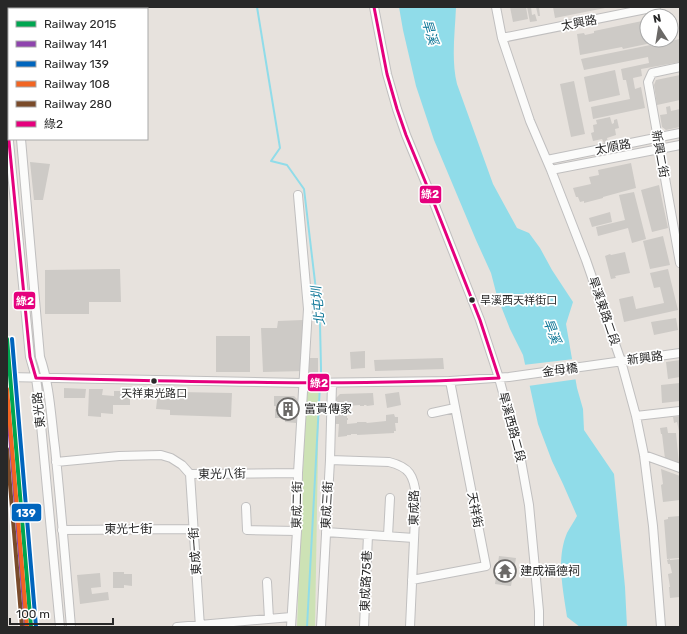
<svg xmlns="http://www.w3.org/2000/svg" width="687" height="634" viewBox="0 0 687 634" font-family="Rubik,'Noto Sans TC',sans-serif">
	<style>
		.park { fill: #cde2b5 }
		.water { fill: #90dce9 }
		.pier { fill: #e7e2dd }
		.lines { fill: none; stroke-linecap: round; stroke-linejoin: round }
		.stream { stroke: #90dce9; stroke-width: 2 }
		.building { fill: #cdcac6 }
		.minor-casing { stroke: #c0bfbf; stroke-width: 10 }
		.minor { stroke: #fbfbfa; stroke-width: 8 }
		.bus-1-casing { stroke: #fff; stroke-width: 6 }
		.bus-1 { stroke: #e5007d; stroke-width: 3 }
		.rail-1-casing { stroke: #fff; stroke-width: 7 }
		.rail-2-casing { stroke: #fff; stroke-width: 7 }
		.rail-3-casing { stroke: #fff; stroke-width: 7 }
		.rail-4-casing { stroke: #fff; stroke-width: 7 }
		.rail-5-casing { stroke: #fff; stroke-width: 7 }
		.rail-1 { stroke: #00a651; stroke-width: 4 }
		.rail-2 { stroke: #8e44ad; stroke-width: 4 }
		.rail-3 { stroke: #0065bd; stroke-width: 4 }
		.rail-4 { stroke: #f26522; stroke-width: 4 }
		.rail-5 { stroke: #7a4b2a; stroke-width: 4 }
		.bus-dot { fill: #282828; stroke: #fff; stroke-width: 1.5 }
		.labels { text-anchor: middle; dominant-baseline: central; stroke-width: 3.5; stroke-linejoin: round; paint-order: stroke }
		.bus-label { font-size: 11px; fill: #282828; stroke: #fff; text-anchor: start }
		.street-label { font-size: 12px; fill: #282828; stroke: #fff }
		.poi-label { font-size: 12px; fill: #282828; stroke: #fff; text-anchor: start }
		.water-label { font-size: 13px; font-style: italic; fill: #0d7697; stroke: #fff }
		.line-badge { stroke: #fff; stroke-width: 1.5 }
		.badge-label { font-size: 11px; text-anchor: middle; font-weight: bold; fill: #fff }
	</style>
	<rect width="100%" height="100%" fill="#e7e2dd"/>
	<!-- park -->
	<path class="park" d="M319 391 315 627H297L306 392Z"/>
	<!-- water -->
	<path class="water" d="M399 7H456C455 33 451 59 457 84L493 184 517 228 529 233 540 248 552 270 573 302 566 324 577 388 583 409 584 430 614 474 625 587 627 627H580L567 617C563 589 556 559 567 533 570 527 574 522 577 516L563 484 552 461 538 424 523 355 510 329 497 296 491 273 476 240 434 140 416 86 403 30Z"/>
	<!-- pier -->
	<path class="pier" d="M574 359 578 379 528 386 523 365Z"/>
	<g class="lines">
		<!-- stream -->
		<path class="stream" d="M257 7 280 148 271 161 287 165 304 189 320 324 321 368V380
			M307 627 320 385"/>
	</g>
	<!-- building -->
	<path class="building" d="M15 7H87V9H16Z
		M510 7H526L528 19 513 22Z
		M527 7H531L532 15 535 14 537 21 530 22Z
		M536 7H539L540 16H538Z
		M553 7H575L576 8 582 7 605 8 555 18Z
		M647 20V40L661 41 623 49 622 47 580 55 577 34 584 33 585 35 594 33V31Z
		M680 39V62L641 69 642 76 633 78 635 89 641 87 645 108 593 119 591 107 630 99 626 80H623L621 69 649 63 648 57 584 70 581 59Z
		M615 70 620 95 589 102 584 77Z
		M680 75V100L657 105 654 85 656 80Z
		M574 81 585 134 571 137 560 84Z
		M670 106 671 111 680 109V127L666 130 662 127 660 115 667 114 666 107Z
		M610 117 612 124 614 123V120L617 119 619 128 615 129 616 135 607 138 608 142 604 143 602 139 593 141 591 133 594 132 593 125 597 124 596 120Z
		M30 162 50 164 43 200H34Z
		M631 163 636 188 603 197V198L584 203V201L580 202 578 197H576L573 188 591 184 589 177 599 175 598 170Z
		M659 185 668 228 652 232 641 190Z
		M634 192 646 239 632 243 628 228 598 236 596 227 625 220 619 195Z
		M610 212 612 222 592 227 589 218Z
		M663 236 670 265 650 269 643 241Z
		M625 252 630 273 615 276 616 278 611 279 605 256 610 254 611 255Z
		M117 269H120L121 302H89V314H45V270Z
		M668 269 678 310 624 322 619 299 633 296 636 309 664 303 660 287 654 288 650 273Z
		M676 318 678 330 654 335 651 322Z
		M303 320 305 371 263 372 261 328H277L278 321Z
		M216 336H250V372H216Z
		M365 351V368L351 369 350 352Z
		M307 358H318V374H307Z
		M443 358 444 369 375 371 374 360Z
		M680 360V377L668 379 666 362Z
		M680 383V401L662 403 661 385Z
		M64 388 86 389 85 398H64Z
		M89 389H103L102 395 114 396V391H130V405H113V414L101 413V417L88 416Z
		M158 392 180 393 179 392 232 393 231 417 170 415V410L156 409Z
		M399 392 401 405 387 408 385 394Z
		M373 393 374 405 367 406 366 405H364V406H360V405L347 406V411H348V414H347V418H348V420H347V424L357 423V422H366L367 423 386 421V415L394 414 395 417H398V423H395L396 431H394V433L357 435V434H351V435H347V436L338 437 339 424H335L336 398 340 394Z
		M274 396H294L297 399 296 423 285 422V418H275V409L287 408V405H281V407L274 406Z
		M680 416V431H679L677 422 674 423 673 417Z
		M667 427 668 433H676L679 464 665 459 662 434H661L660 428Z
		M661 469 680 476V500L663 502 661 485 663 484Z
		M680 516V558L667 559 664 520 668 519V517Z
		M499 556 516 558 511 586 495 584Z
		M670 559V560L680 559V597L670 598 669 587H670L668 574 672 573 670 564H668L667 560Z
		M113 572H124V574H132V586L124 585V588H113Z
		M100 573 101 587 91 588 92 594 108 592 109 600 80 604 77 575Z"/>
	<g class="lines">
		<!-- minor casing -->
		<g class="minor-casing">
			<path id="minor" d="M9 7V9
				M374 7 387 74 397 109 406 135 432 198 480 320 499 378 520 455 529 505 539 611V627
				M496 7 502 38 530 121 551 170 586 260 621 361 636 416 644 455 653 526 661 627
				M502 38 656 7
				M680 67 652 73 648 82 680 263
				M7 121 30 357 36 378 38 393 60 627
				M21 139 40 357C50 386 51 418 55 448 61 507 66 567 71 627
				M547 160 680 133
				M551 170 680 145
				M7 377 303 383 450 381 509 377 680 353
				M432 413 455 408
				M636 416 680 411
				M644 455 680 468
				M330 460 389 462C409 467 414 475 416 496L410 627
				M56 462 119 456 161 455 171 458 182 465 190 474 298 473
				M190 474 200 627
				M246 507 247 530 297 531
				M62 530 193 529
				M326 532 414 538
				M388 536 390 498
				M412 580 486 566 450 381
				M267 582 269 619
				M177 627 291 617
				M291 627 297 531 298 473 308 309 298 195
				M321 627 330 460 332 383
				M364 627 368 535"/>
		</g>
		<!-- minor -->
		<use href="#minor" class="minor"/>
		<!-- bus-1 casing -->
		<g class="bus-1-casing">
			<path id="bus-1" d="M374 7 387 74 397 109 406 135 432 198 480 320 499 378
				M7 121 30 357 36 378C190 381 345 387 499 378"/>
		</g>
		<!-- bus-1 -->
		<use href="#bus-1" class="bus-1"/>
		<!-- rail-1 casing -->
		<g class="rail-1-casing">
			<path id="rail-1" d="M7 339 31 627"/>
		</g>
		<!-- rail-2 casing -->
		<g class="rail-2-casing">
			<path id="rail-2" d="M7 399 26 627"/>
		</g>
		<!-- rail-3 casing -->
		<g class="rail-3-casing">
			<path id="rail-3" d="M12 339 36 627"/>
		</g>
		<!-- rail-4 casing -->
		<g class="rail-4-casing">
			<path id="rail-4" d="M7 389 27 627"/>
		</g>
		<!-- rail-5 casing -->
		<g class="rail-5-casing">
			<path id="rail-5" d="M7 449 22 627"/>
		</g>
		<!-- rail-1 -->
		<use href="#rail-1" class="rail-1"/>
		<!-- rail-2 -->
		<use href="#rail-2" class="rail-2"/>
		<!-- rail-3 -->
		<use href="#rail-3" class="rail-3"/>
		<!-- rail-4 -->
		<use href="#rail-4" class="rail-4"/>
		<!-- rail-5 -->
		<use href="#rail-5" class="rail-5"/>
	</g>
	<!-- icons -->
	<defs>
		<g id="building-ring" transform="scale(1.15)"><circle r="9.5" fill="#fff" stroke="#6b6967" stroke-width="1.5"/><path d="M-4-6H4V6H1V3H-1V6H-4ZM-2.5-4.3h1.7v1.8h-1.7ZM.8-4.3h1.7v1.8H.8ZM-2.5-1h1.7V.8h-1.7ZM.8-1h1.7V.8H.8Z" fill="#6b6967"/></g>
		<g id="temple-ring" transform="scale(1.15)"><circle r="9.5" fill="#fff" stroke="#6b6967" stroke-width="1.5"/><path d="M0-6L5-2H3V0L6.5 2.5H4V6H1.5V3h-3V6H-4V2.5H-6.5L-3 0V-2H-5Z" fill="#6b6967"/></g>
	</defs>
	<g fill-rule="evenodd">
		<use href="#building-ring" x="288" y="409"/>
		<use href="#temple-ring" x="505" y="571"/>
	</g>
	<!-- markers -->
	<g class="bus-dot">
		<circle cx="472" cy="300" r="3.5"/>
		<circle cx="154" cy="381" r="3.5"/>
	</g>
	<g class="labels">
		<!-- bus labels -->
		<g class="bus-label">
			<text x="480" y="300">旱溪西天祥街口</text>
			<text x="154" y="393" text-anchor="middle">天祥東光路口</text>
		</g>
		<!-- street labels -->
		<g class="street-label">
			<text transform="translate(579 23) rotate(-11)">太興路</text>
			<text transform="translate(613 147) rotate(-11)">太順路</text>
			<text transform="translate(660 154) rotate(80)">新興二街</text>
			<text transform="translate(604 311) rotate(71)">旱溪東路二段</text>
			<text transform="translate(645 358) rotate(-7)">新興路</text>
			<text transform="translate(560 370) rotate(-8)">金母橋</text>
			<text transform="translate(39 410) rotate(-96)">東光路</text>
			<text transform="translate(512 427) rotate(75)">旱溪西路二段</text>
			<text transform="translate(222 474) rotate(-1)">東光八街</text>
			<text transform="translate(297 505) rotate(-89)">東成二街</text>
			<text transform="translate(327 505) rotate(-87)">東成三街</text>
			<text transform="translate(414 508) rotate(-89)">東成路</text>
			<text transform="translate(475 510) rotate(79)">天祥街</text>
			<text x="128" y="529">東光七街</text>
			<text transform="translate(195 551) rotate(-94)">東成一街</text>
			<text transform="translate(366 581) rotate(-88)">東成路75巷</text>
		</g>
		<!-- poi labels -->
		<g class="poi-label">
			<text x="304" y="409">富貴傳家</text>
			<text x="520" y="571">建成福德祠</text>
		</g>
		<!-- water labels -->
		<g class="water-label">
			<text transform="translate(430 32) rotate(73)">旱溪</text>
			<text transform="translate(318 306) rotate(-96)">北屯圳</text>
			<text transform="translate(552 331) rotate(69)">旱溪</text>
		</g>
	</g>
	<g class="line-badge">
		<rect x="419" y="185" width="23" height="19" rx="4" fill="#e5007d"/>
		<rect x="13" y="291" width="23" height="19" rx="4" fill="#e5007d"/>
		<rect x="307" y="373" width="23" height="19" rx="4" fill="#e5007d"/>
		<rect x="11" y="503" width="31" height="19" rx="4" fill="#0065bd"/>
	</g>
	<g class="badge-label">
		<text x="430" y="198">綠2</text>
		<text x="25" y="305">綠2</text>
		<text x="319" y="387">綠2</text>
		<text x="26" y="517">139</text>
	</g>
	<!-- border -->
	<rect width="687" height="634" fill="none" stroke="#282828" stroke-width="16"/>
	<!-- legend -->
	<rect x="8" y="8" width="140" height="132" fill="#ffffff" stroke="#a9a9a9"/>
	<rect x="16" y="21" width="20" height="6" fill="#00a651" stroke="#a9a9a9"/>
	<text x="44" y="28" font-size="12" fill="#282828">Railway 2015</text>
	<rect x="16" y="41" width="20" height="6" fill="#8e44ad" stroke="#a9a9a9"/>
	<text x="44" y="48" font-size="12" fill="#282828">Railway 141</text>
	<rect x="16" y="61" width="20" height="6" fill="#0065bd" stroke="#a9a9a9"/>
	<text x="44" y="68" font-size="12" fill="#282828">Railway 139</text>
	<rect x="16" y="81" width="20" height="6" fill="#f26522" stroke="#a9a9a9"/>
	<text x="44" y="88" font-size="12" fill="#282828">Railway 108</text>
	<rect x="16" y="101" width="20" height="6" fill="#7a4b2a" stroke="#a9a9a9"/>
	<text x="44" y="108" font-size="12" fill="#282828">Railway 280</text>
	<rect x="16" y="121" width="20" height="6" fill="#e5007d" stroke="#a9a9a9"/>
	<text x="44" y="128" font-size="12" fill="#282828">綠2</text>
	<!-- north arrow -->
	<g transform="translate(659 28) rotate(348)"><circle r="19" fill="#ffffff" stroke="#a9a9a9"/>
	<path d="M0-3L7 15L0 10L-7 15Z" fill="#6b6967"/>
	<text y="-6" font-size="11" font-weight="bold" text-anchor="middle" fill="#282828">N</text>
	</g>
	<!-- scale -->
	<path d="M10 618v6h103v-6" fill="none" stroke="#282828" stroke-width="2"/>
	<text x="16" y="618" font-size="12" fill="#282828" stroke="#ffffff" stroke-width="3" paint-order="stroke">100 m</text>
</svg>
